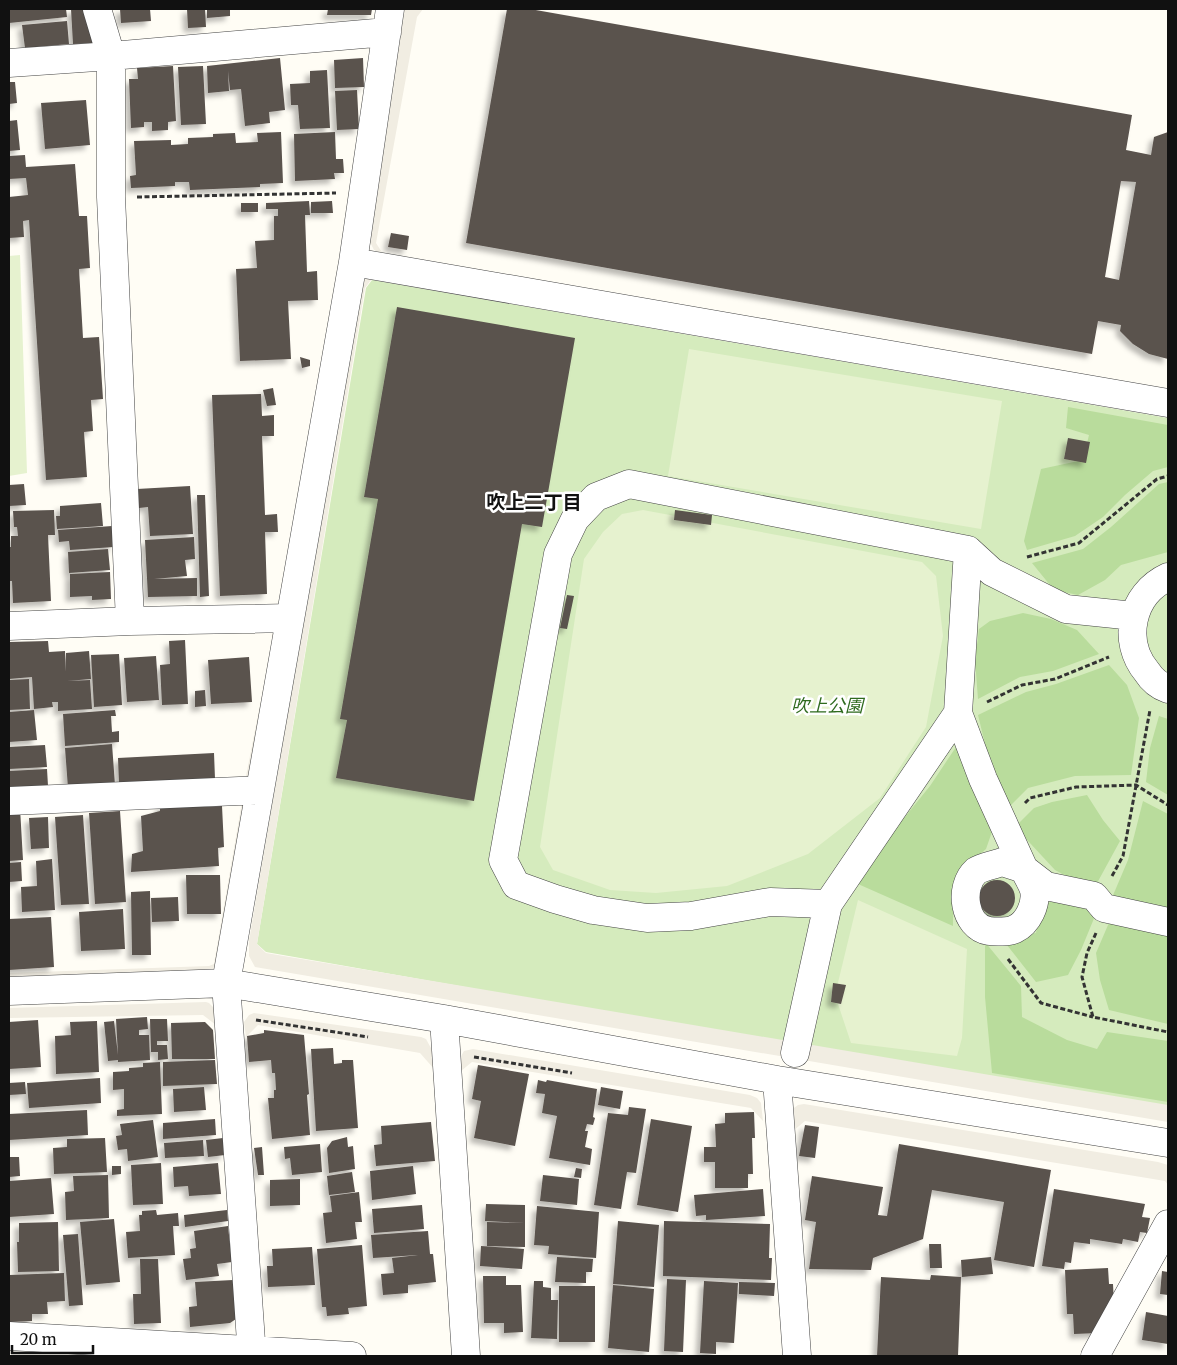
<svg xmlns="http://www.w3.org/2000/svg" width="1177" height="1365" viewBox="0 0 1177 1365" font-family="Merriweather,'Noto Sans JP',serif">
	<style>
		.green { fill: #d5ebbd }
		.forest { fill: #b9dc9c }
		.pitch { fill: #e6f2cf }
		.plaza { fill: #f1ede2 }
		.building { fill: #5a524d; fill-rule: evenodd; filter: url(#shadow) }
		.lines { fill: none; stroke-linecap: round; stroke-linejoin: round }
		.minor-casing { stroke: #444; stroke-width: 29 }
		.path { stroke: #333; stroke-width: 3; stroke-dasharray: 5 2.5; stroke-linecap: butt }
		.minor { stroke: #fff; stroke-width: 28 }
		.labels { text-anchor: middle; dominant-baseline: central; stroke-width: 5; stroke-linejoin: round; paint-order: stroke }
		.park-label { font-size: 18px; font-style: italic; fill: #2f6b1f; stroke: #fff }
		.neighbourhood-label { font-size: 19px; font-weight: bold; fill: #111; stroke: #fff }
	</style>
	<defs>
		<filter id="shadow"><feDropShadow dx="-4.5" dy="4.5" stdDeviation="2.5" flood-color="#0004"/></filter>
	</defs>
	<rect width="100%" height="100%" fill="#fffdf5"/>
	<!-- green -->
	<path class="green" d="M372 280 1168 418V1106L794 1045 266 952 257 944 366 288Z"/>
	<!-- forest -->
	<path class="forest" d="M1068 407 1168 425V467L1153 471 1125 495 1103 517 1075 536 1027 550 1024 541 1041 469 1083 460 1089 435 1066 428Z
		M1168 482V552L1121 565 1105 580 1078 595 1054 590 1032 563 1083 549 1111 527 1159 484Z
		M1023 613 1051 619 1077 630 1099 654 1053 671 1020 677 978 699 975 660 979 629 990 621Z
		M1109 665 1127 685 1139 718 1131 775 1075 776 1028 788 1008 808 988 756 978 715 1026 692 1056 684Z
		M1159 716 1168 719V795L1146 782 1150 748Z
		M960 741 994 826 986 849 959 872 953 898V926L858 884 887 839 930 786Z
		M1087 795 1103 820 1120 841 1096 885 1068 877 1055 870 1015 827 1034 808 1052 802Z
		M1143 801 1168 814V914L1111 900 1128 860Z
		M1059 897 1082 899 1095 916 1081 950 1068 975 1036 982 1003 940 1036 933 1040 908Z
		M1111 918 1168 933V1024L1109 1010 1100 980 1096 953Z
		M985 942 1021 986 1022 1017 1067 1040 1097 1049 1107 1032 1168 1041V1102L992 1073 985 997Z"/>
	<!-- pitch -->
	<path class="pitch" d="M20 255 27 473 9 476V256Z
		M689 349 1002 401 981 529 668 476Z
		M643 510 922 562 936 576 943 636 926 727 880 798 808 854 727 886 656 893 610 890 553 870 540 847 584 559 603 532 622 514Z
		M858 900 967 949 962 1038 957 1056 851 1043 835 995Z"/>
	<!-- plaza -->
	<path class="plaza" d="M404 9H423L417 17 376 243 383 254 374 250 370 242 369 230Z
		M368 278 371 280 365 288 257 944 266 953 1168 1105V1122L255 967 249 956V941L360 287 363 281Z
		M271 628 275 632 252 777 241 781 246 776 273 639Z
		M243 796H249L216 975 9 982V973L209 966 214 964Z
		M206 1002 209 1003 215 1009 216 1025 203 1015 9 1018V1008Z
		M254 1013 421 1037 426 1039 432 1050 435 1070 420 1053 258 1025 246 1037 244 1022 249 1015Z
		M473 1049 750 1095 757 1098 761 1103 763 1121 751 1108 472 1062 461 1071 460 1058 464 1051Z
		M804 1104 1158 1162 1168 1165V1185L1165 1181 805 1121 793 1131 794 1108 798 1105Z"/>
	<!-- building -->
	<path class="building" d="M24 9H66L67 17 9 23V10Z
		M71 9H91L102 43 73 44Z
		M120 9H150L151 21 121 23Z
		M187 9H205L206 27 188 28Z
		M207 9H230V16L207 18Z
		M328 9H372L371 15H327Z
		M507 9H530L1132 115 1126 150 1151 155 1154 137 1168 132V359L1149 354 1133 344 1120 331 1121 325 1098 321 1092 354 466 243ZM1121 181 1136 182 1119 280 1105 277Z
		M67 21 69 44 25 48 22 25Z
		M280 58 285 110 269 112 270 123 245 126 241 89 230 90 228 71 229 91 208 93 207 66Z
		M363 58 364 87 335 88 334 60Z
		M173 66 176 121 168 122V130L152 131V122H144V127L131 128 129 79H138L137 68Z
		M203 66 206 124 181 125 178 67Z
		M327 70 330 128 300 129 298 105H291L290 84 310 83V71Z
		M9 82H15L17 103 9 104Z
		M357 90 359 129 337 130 335 91Z
		M86 100 90 145 45 149 41 103Z
		M17 120 20 150 9 151V121Z
		M281 132 283 183 260 184V187L190 190 189 182H175V186L131 188 130 176 136 175 134 141 171 140V145L188 144V138L213 137V134L235 133 236 143 258 142 257 133Z
		M335 132 336 159H343L344 173H334L335 179 295 181 294 134Z
		M25 155 26 167 75 164 79 216H87L90 268 79 269 83 338 99 337 103 399 91 400 93 431 84 432 87 477 46 480 29 220 23 221 24 237 9 238V197L28 195 26 178 9 179V156Z
		M309 201 310 215H305L307 272 317 271 318 300 288 301 291 359 240 361 236 269 257 268 255 241 274 240V216H278V209H266V203Z
		M332 201 333 213H311V202Z
		M241 203H258V212H241Z
		M391 233 409 236 407 250 388 247Z
		M397 307 575 338 542 527 522 524 474 801 336 778 347 720 340 719 378 499 364 497Z
		M300 357 310 360V366L302 368Z
		M273 388 276 405 267 406 263 390Z
		M261 394 262 416 274 415V436H262L265 515 277 514 278 532H265L267 594 220 596 212 395Z
		M1068 438 1090 442 1086 463 1064 459Z
		M24 484 26 505 9 506V485Z
		M190 486 193 534 150 536 148 507 139 508 137 489Z
		M197 495H205L209 596 200 597Z
		M101 503 103 526 57 529 56 516H60V506Z
		M54 510 55 535H48L51 601 13 603 12 581H9V547H11V536H18L17 527H14L13 511Z
		M675 510 712 515 711 525 674 520Z
		M112 526 114 547 70 550 69 541 59 542 58 530Z
		M194 537 195 559 185 560 187 576 154 579 197 578V596L148 597 145 540Z
		M108 549 110 570 69 573 68 552Z
		M110 572 111 599 92 600V596L70 597V574Z
		M567 595 574 596 567 629 560 628Z
		M185 640 188 704 162 705 160 665 170 664 169 641Z
		M48 641 49 652 65 651 66 672V653L89 651 91 679 67 681 90 680 92 709 58 711V702H52L53 707 34 709 32 677 9 679V642Z
		M119 654 122 705 94 707 91 655Z
		M156 656 159 700 127 702 124 658Z
		M249 657 252 702 211 704 208 660Z
		M29 679 30 709 9 710V680Z
		M205 690 206 706 195 707V691Z
		M34 710 37 740 9 742V712Z
		M115 710 116 716H111L112 732 119 731V742L65 746 63 714Z
		M112 744 115 785 68 788 65 748Z
		M45 745 47 767 9 769V747Z
		M214 753 215 779 119 783 118 758Z
		M47 769 48 786 9 788V771Z
		M198 801V807L222 806 224 847 218 848 219 866 131 872 132 854 143 851 141 816 160 811V805Z
		M20 808 23 860 9 861V809Z
		M120 811 126 902 95 904 89 813Z
		M83 815 89 904 61 905 55 817Z
		M48 817 49 848 31 849 29 818Z
		M52 859 55 910 22 912 21 887 37 886 36 861Z
		M21 862 22 881 9 882V863Z
		M186 875H220L221 914H187Z
		M979 898a18 18 0 1 1 36 0a18 18 0 1 1-36 0Z
		M150 891 151 955H132L131 892Z
		M178 897 179 921 152 922 151 898Z
		M123 909 125 949 81 951 79 912Z
		M51 917 54 967 9 970V919Z
		M833 983 846 985 841 1004 831 1002Z
		M147 1017 148 1029 139 1030V1035H149L150 1060 118 1062V1060L108 1061 104 1022 114 1021 118 1055 116 1019Z
		M150 1019H167L168 1041H157V1045H167L168 1059 158 1060V1052H151Z
		M38 1020 41 1067 9 1069V1022Z
		M97 1021 99 1072 56 1074 55 1036 71 1035 70 1022Z
		M205 1022 213 1030 215 1059H172L171 1023Z
		M264 1030 304 1035 309 1094 307 1095 310 1135 272 1139 268 1098H274V1090H276L275 1073H272L271 1060 249 1062 247 1036 264 1033Z
		M333 1048 334 1064 342 1063V1060H353L358 1128 316 1131 311 1049Z
		M215 1060 217 1084 163 1086V1062Z
		M160 1062 162 1114 117 1116V1110L124 1109V1089L113 1090V1072L129 1071V1068L143 1067V1063Z
		M478 1065 529 1074 515 1146 474 1138 481 1101 472 1099Z
		M100 1078 101 1103 29 1108 27 1083Z
		M538 1080 546 1082 547 1080 597 1089 593 1117 595 1118 593 1125 587 1124 585 1131H588L585 1147 592 1149 590 1165 549 1158 557 1116 542 1113 545 1094 536 1093Z
		M25 1082 26 1094 9 1095V1083Z
		M204 1087 206 1110 174 1112 173 1089Z
		M601 1087 623 1091 620 1109 598 1105Z
		M629 1107 646 1109 636 1173 627 1172 621 1209 594 1205 608 1113 628 1115Z
		M87 1110 88 1135 9 1140V1114Z
		M754 1112 755 1138H752L753 1174H748V1188H715V1162H704V1147H716L715 1124 725 1123V1113Z
		M215 1119 216 1135 163 1139V1123Z
		M651 1119 692 1126 678 1212 637 1205Z
		M153 1120 158 1157 128 1161 127 1149 118 1150 116 1136 122 1135 120 1124Z
		M431 1122 435 1161 376 1166 374 1145 382 1144 381 1126Z
		M805 1125 819 1127 815 1158 799 1156Z
		M347 1137 348 1147 353 1146 355 1169 329 1173 327 1148 332 1141Z
		M105 1138 107 1172 54 1174 53 1148 67 1147V1139Z
		M223 1138 225 1155 208 1157 206 1140Z
		M203 1140 204 1156 165 1158 164 1143Z
		M320 1144 322 1172 292 1175 290 1158 285 1159 284 1147Z
		M899 1144 1051 1170 1034 1267 994 1260 1004 1202 932 1190 923 1239 873 1258 871 1270 809 1269 816 1222 805 1220 812 1176 883 1187 878 1215 887 1216Z
		M262 1147 264 1175H258L254 1148Z
		M9 1157H19L20 1176 9 1177Z
		M161 1163 163 1204 133 1205 131 1165Z
		M218 1163 221 1194 189 1196 188 1186 174 1187 173 1167Z
		M112 1166H121V1174L112 1175Z
		M413 1166 416 1194 372 1200 370 1171Z
		M576 1168 582 1169 581 1178 574 1177Z
		M352 1172 355 1192 329 1195 327 1176Z
		M108 1175 109 1218 66 1220 65 1192 74 1191 73 1176Z
		M543 1175 579 1179 577 1205 540 1201Z
		M51 1178 54 1214 9 1217V1181Z
		M300 1179V1205L270 1206V1180Z
		M763 1189 765 1216 706 1220V1215L696 1216 694 1195Z
		M1054 1189 1145 1204 1142 1217 1150 1218 1147 1233 1140 1232 1138 1242 1123 1239 1122 1244 1090 1239V1244L1074 1242 1071 1263 1065 1262 1064 1269 1042 1266Z
		M359 1192 362 1222H355L357 1239 326 1243 323 1213 332 1212 330 1196Z
		M486 1204 525 1205V1223L485 1221Z
		M422 1205 424 1229 374 1233 372 1209Z
		M537 1206 599 1212 596 1258 548 1254 549 1246 534 1245Z
		M156 1210 157 1215 178 1213 179 1226H173L175 1255 128 1258 126 1232 140 1231 139 1215H142V1211Z
		M227 1210 228 1221 185 1227 184 1215Z
		M114 1219 120 1282 86 1285 80 1222Z
		M618 1221 659 1225 654 1287 613 1284Z
		M664 1221 770 1224 769 1258H772L771 1280 663 1276Z
		M58 1222 59 1271 18 1272 17 1242H19V1223Z
		M487 1222 525 1223V1247L487 1246Z
		M228 1226 232 1262 217 1264 219 1276 186 1280 183 1259 191 1258 190 1249 196 1248 194 1231Z
		M428 1231 430 1254H433L436 1282 408 1285V1293L383 1295 381 1274 394 1273 392 1258 418 1255 373 1258 371 1235Z
		M78 1234 83 1305 69 1306 63 1235Z
		M929 1244H941L942 1268H930Z
		M362 1245 367 1306 348 1308 349 1314 327 1316 326 1307H322L317 1249Z
		M481 1246 524 1249 522 1269 480 1266Z
		M312 1247 315 1285 268 1287 267 1266H273L272 1249Z
		M557 1257 593 1259 592 1272H586V1283L555 1282Z
		M991 1257 993 1274 962 1277 961 1260Z
		M140 1259H158L161 1323 134 1324 133 1294H141Z
		M1108 1268 1109 1284H1113L1114 1304 1098 1333 1074 1334 1073 1314H1067L1065 1270Z
		M1162 1271 1168 1272V1295L1160 1294Z
		M64 1273 65 1301 47 1302 48 1314H32V1321L10 1322 9 1275Z
		M931 1275 961 1277 958 1356H877L881 1277 930 1280Z
		M483 1276H506V1285H521L523 1332 504 1333V1323H484Z
		M667 1279 686 1280 683 1352 664 1351Z
		M233 1280 236 1319 230 1323 190 1327 189 1307 197 1306 195 1282Z
		M534 1281H543V1287L551 1288V1300H558L557 1339 531 1338Z
		M704 1281 738 1283 734 1343 716 1342V1354L700 1353Z
		M739 1282 775 1283 774 1296 739 1294Z
		M613 1285 654 1289 649 1352 608 1348Z
		M559 1286H595V1342H559Z
		M1146 1312 1168 1316V1344L1142 1340Z"/>
	<g class="lines">
		<!-- minor casing -->
		<g class="minor-casing">
			<path id="minor" d="M97 9 111 56V197L130 621
				M9 63 111 56 387 32
				M353 262 1168 403
				M1168 577C1131 594 1121 641 1147 672 1152 680 1160 686 1168 689
				M9 626 130 621 290 618
				M958 713 983 779 1024 869 1046 886 1094 896 1104 908 1168 922
				M9 801 260 790
				M1002 862 1024 869C1027 876 1032 883 1034 890 1037 904 1028 923 1015 929 1010 932 995 932 989 931 964 927 958 887 976 871 982 867 994 865 1002 862Z
				M828 904 770 902 691 916 647 918 593 910 555 899 516 885 503 860 558 554 575 519 596 497 629 484 968 550 992 572 1066 609 1134 616
				M9 991 226 983 444 1019 777 1080 1168 1143
				M444 1019 466 1356
				M795 1053 828 904 958 713 968 550
				M777 1080 797 1356
				M9 1336 352 1356
				M252 1356 226 983 353 262 390 9
				M1095 1356 1168 1224"/>
		</g>
		<!-- path -->
		<path class="path" d="M137 197 336 193
			M1027 557 1079 543 1157 479 1168 476
			M987 702 1022 685 1055 679 1109 657
			M1025 803 1030 798 1076 787 1136 785 1168 805
			M1112 876 1123 856 1150 710
			M1096 933 1087 953 1082 977 1093 1017 1168 1032
			M1008 959 1041 1003 1093 1017
			M256 1020 368 1037
			M474 1057 572 1073"/>
		<!-- minor -->
		<use href="#minor" class="minor"/>
	</g>
	<g class="labels">
		<!-- park labels -->
		<g class="park-label">
			<text x="827" y="705">吹上公園</text>
		</g>
		<!-- neighbourhood labels -->
		<g class="neighbourhood-label">
			<text x="534" y="502">吹上二丁目</text>
		</g>
	</g>
	<!-- border -->
	<rect width="1177" height="1365" fill="none" stroke="#111111" stroke-width="20"/>
	<!-- scale -->
	<path d="M12 1345v8h81v-8" fill="none" stroke="#111111" stroke-width="2.5"/>
	<text x="20" y="1345" font-size="15" fill="#111111" stroke="#ffffff" stroke-width="4" paint-order="stroke">20 m</text>
</svg>
